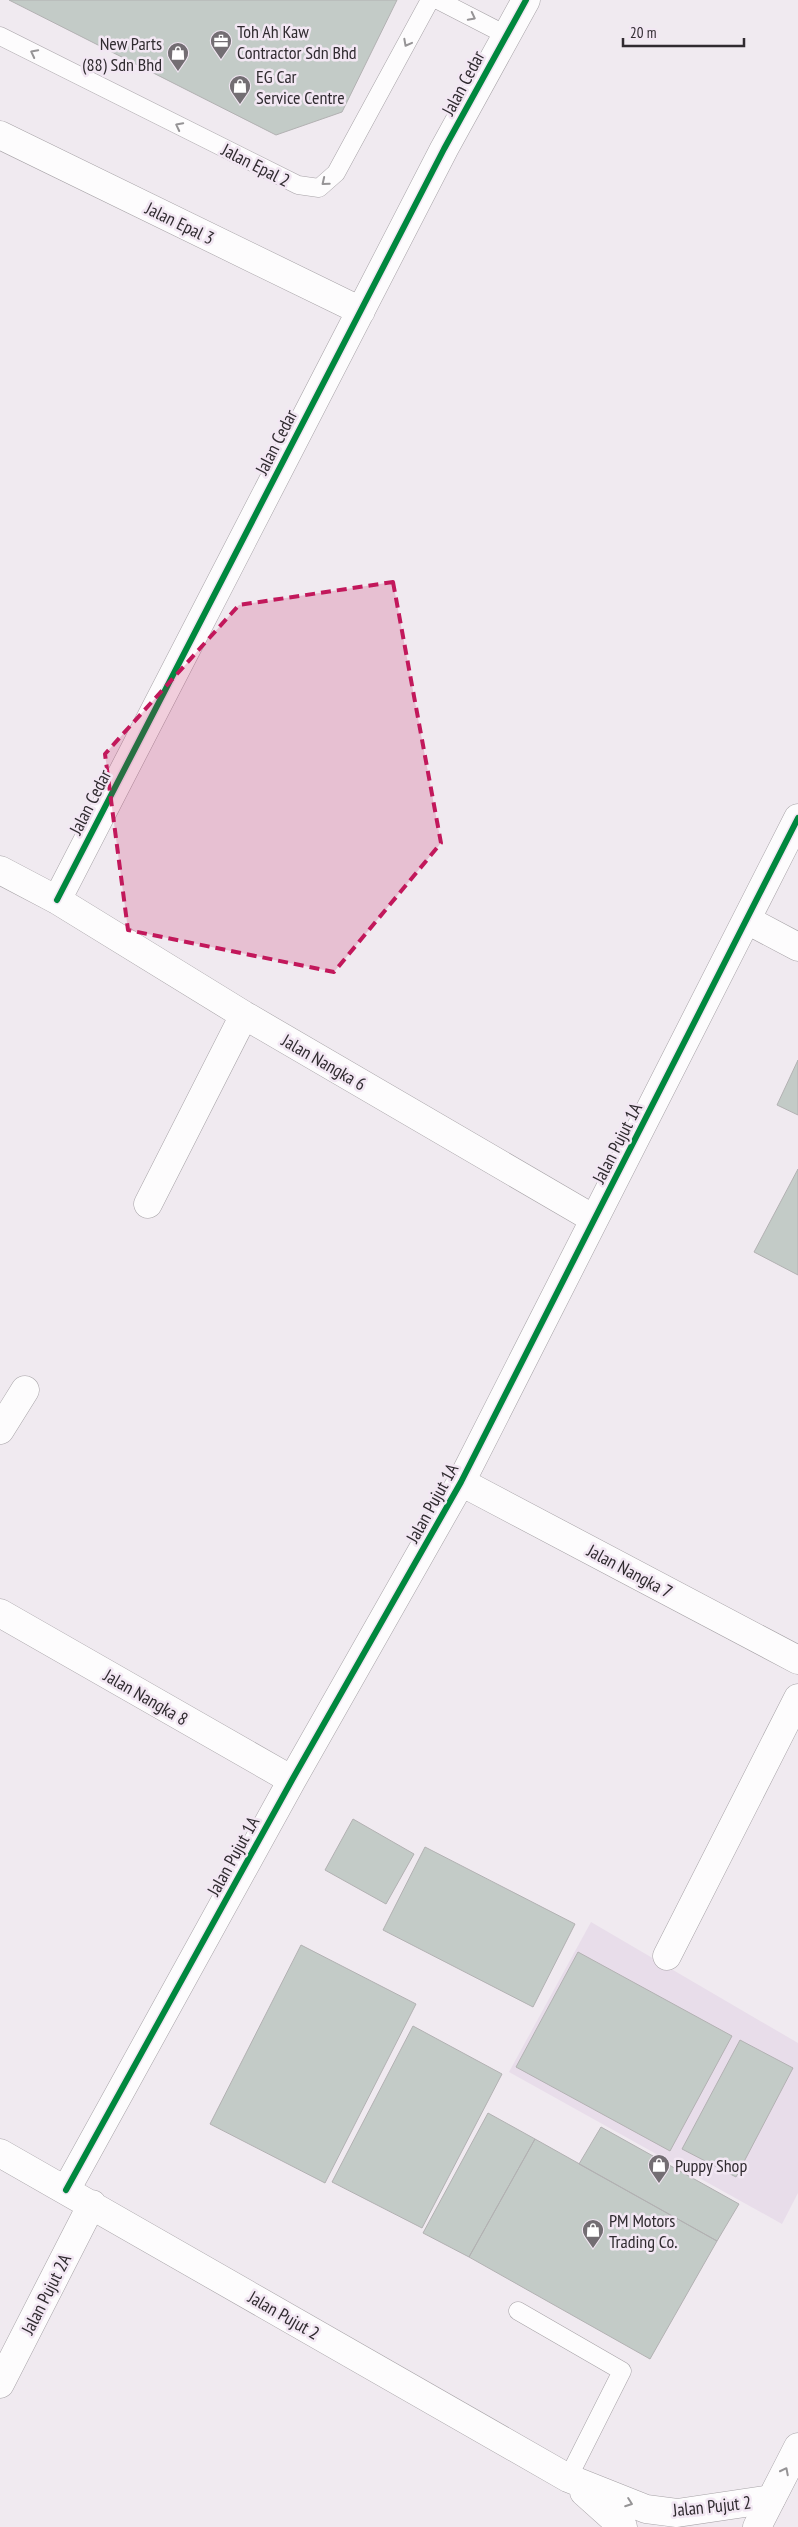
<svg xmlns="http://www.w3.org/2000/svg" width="798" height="2527" viewBox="0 0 798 2527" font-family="'PT Sans Narrow',sans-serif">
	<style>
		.built { fill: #e8ddea }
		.building { fill: #c3cbc7; stroke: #b2b1b2 }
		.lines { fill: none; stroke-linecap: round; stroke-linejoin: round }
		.lane-casing { stroke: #a6a2a6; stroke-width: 19 }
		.street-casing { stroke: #a6a2a6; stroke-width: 29 }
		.highway-casing { stroke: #a6a2a6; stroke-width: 29 }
		.lane { stroke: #fdfcfd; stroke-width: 18 }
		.street { stroke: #fdfcfd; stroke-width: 28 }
		.highway { stroke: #fdfcfd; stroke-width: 28 }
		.cycleway-casing { stroke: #f2e7f3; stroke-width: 9 }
		.cycleway { stroke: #00873e; stroke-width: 6 }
		.oneway { stroke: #969496 }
		.marked { fill: #c2185b; fill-opacity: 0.2; stroke: #c2185b; stroke-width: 4; stroke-dasharray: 10 6; stroke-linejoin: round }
		.labels { text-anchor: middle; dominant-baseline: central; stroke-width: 5; stroke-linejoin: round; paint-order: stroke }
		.poi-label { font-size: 18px; fill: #302b30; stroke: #f2e7f3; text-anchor: start }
		.street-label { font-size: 18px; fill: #302b30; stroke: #f2e7f3 }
	</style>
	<rect width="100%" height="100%" fill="#f0eaf0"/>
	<!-- built -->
	<path class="built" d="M591 1922 798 2043V2193L782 2224 509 2072Z"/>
	<!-- building -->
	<path class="building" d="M9 0H397L342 112 276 135Z
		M798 1060V1115L777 1105Z
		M798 1169V1275L754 1252Z
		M353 1819 414 1854 386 1904 325 1870Z
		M425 1847 575 1924 533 2007 383 1930Z
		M301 1945 416 2004 325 2183 210 2124Z
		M578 1952 732 2036 670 2151 516 2067Z
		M413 2026 502 2074 422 2228 332 2182Z
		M740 2040 793 2068 736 2177 682 2149Z
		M488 2113 535 2139 469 2257 423 2233Z
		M601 2127 739 2204 717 2241 579 2164Z
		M535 2139 717 2241 650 2359 469 2257Z"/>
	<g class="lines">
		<!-- lane casing -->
		<g class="lane-casing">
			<path id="lane" d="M438 0 506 35
				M0 36 298 185 319 188 336 173 430 0
				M518 2311 622 2371 568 2478"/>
		</g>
		<!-- street casing -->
		<g class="street-casing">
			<path id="street" d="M0 135 361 311
				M0 870 57 900 244 1015 594 1219
				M57 900 444 149 526 0
				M747 920 798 947
				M148 1204 244 1015
				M0 1430 25 1390
				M461 1482 798 1660
				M0 1613 292 1780
				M667 1956 798 1698
				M0 2153 568 2478 646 2509 677 2513 771 2499
				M66 2190 292 1780 461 1482 798 818
				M0 2384 92 2204
				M584 2492 623 2527"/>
		</g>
		<!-- highway casing -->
		<g class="highway-casing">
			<path id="highway" d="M757 2527 798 2447"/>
		</g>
		<!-- lane -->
		<use href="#lane" class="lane"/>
		<!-- street -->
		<use href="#street" class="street"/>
		<!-- highway -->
		<use href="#highway" class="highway"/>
		<!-- cycleway casing -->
		<g class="cycleway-casing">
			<path id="cycleway" d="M57 900 444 149 526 0
				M66 2190 292 1780 461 1482 798 818"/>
		</g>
		<!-- cycleway -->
		<use href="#cycleway" class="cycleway"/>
	</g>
	<!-- one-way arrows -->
	<defs><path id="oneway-chevron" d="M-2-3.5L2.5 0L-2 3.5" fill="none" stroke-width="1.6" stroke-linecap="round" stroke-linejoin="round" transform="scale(1.25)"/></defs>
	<g class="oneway">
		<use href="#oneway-chevron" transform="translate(472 17) rotate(27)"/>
		<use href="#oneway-chevron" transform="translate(407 43) rotate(118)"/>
		<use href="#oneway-chevron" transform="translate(34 53) rotate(-153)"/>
		<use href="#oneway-chevron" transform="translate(179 126) rotate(-153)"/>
		<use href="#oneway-chevron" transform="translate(325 182) rotate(141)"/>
		<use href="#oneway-chevron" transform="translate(785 2471) rotate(-63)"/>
		<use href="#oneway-chevron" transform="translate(629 2503) rotate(20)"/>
	</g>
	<!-- marked area -->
	<path class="marked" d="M393 582 441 843 334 972 128 930 105 754 239 605Z"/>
	<!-- icons -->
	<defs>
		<g id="office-pin" transform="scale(1.125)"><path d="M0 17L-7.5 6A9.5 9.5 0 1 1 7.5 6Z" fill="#736e73" stroke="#f2e7f3"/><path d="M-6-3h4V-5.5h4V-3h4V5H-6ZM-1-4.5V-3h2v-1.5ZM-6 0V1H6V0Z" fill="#fff"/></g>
		<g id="shop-pin" transform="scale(1.125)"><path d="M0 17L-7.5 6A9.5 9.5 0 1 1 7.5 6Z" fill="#736e73" stroke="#f2e7f3"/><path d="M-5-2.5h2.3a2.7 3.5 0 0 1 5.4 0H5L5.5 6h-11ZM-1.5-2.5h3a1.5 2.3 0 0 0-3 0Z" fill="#fff"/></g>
	</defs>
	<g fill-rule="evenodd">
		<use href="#office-pin" x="221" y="41"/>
		<use href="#shop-pin" x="178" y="53"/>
		<use href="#shop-pin" x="240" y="86"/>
		<use href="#shop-pin" x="659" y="2165"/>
		<use href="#shop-pin" x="593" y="2230"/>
	</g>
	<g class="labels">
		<!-- poi labels -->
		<g class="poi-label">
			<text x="237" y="31">Toh Ah Kaw<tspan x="237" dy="21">Contractor Sdn Bhd</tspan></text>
			<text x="162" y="43" text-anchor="end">New Parts<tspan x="162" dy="21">(88) Sdn Bhd</tspan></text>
			<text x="256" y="76">EG Car<tspan x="256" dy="21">Service Centre</tspan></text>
			<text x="675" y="2165">Puppy Shop</text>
			<text x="609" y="2220">PM Motors<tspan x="609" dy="21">Trading Co.</tspan></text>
		</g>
		<!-- street labels -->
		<g class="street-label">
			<text transform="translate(463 83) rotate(-62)">Jalan Cedar</text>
			<text transform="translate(256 165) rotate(27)">Jalan Epal 2</text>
			<text transform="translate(180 223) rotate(26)">Jalan Epal 3</text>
			<text transform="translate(276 442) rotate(-63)">Jalan Cedar</text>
			<text transform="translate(90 802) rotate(-63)">Jalan Cedar</text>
			<text transform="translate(324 1062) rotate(30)">Jalan Nangka 6</text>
			<text transform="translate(617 1143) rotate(-63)">Jalan Pujut 1A</text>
			<text transform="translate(432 1503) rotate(-61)">Jalan Pujut 1A</text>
			<text transform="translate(630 1571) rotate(28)">Jalan Nangka 7</text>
			<text transform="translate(146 1697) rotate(30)">Jalan Nangka 8</text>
			<text transform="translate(233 1856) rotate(-61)">Jalan Pujut 1A</text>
			<text transform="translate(46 2294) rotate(-63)">Jalan Pujut 2A</text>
			<text transform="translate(284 2315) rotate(30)">Jalan Pujut 2</text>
			<text transform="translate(712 2506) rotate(-6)">Jalan Pujut 2</text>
		</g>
	</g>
	<!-- scale -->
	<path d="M623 38v8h121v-8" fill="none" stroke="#302b30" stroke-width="2.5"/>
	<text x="630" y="38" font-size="15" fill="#302b30" stroke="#f2e7f3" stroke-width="4" paint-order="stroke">20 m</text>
</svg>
